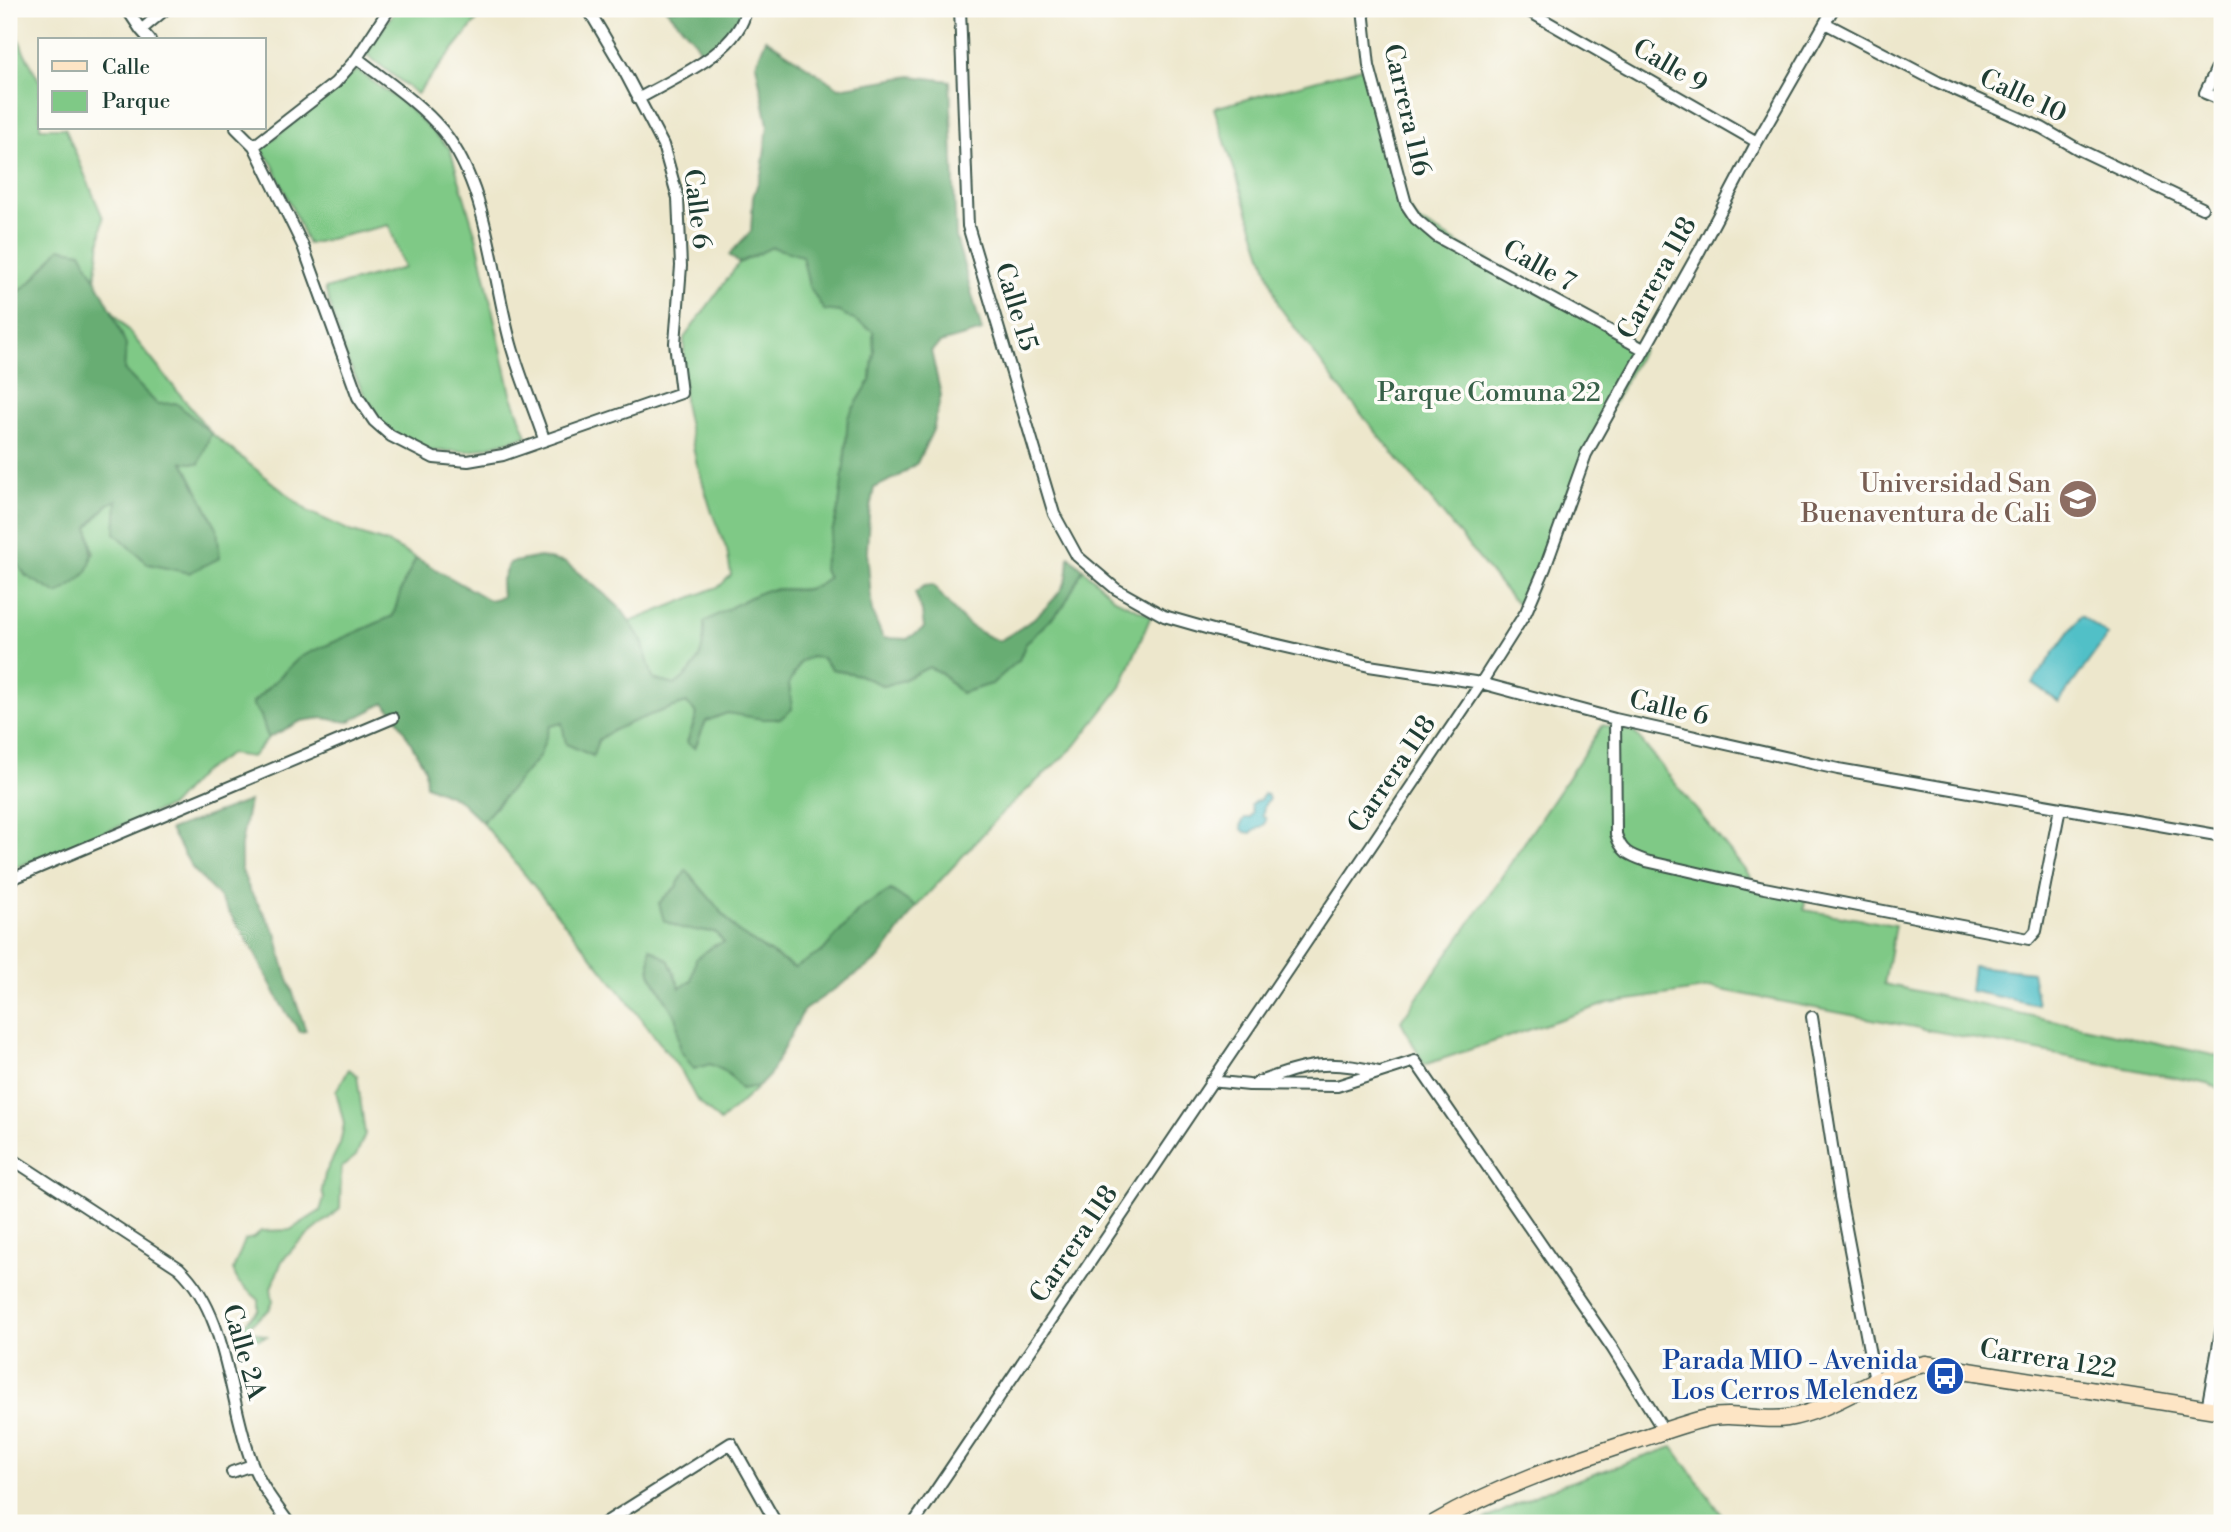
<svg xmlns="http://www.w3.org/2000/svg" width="2231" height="1532" viewBox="0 0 2231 1532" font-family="'Libre Bodoni',serif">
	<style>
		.green { fill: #7fc986; stroke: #4f835d; stroke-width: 2 }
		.forest { fill: #67ad73; stroke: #437554; stroke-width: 2 }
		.water { fill: #51c0c7; stroke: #387e7e; stroke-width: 2 }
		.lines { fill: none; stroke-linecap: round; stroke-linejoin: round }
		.street-casing { stroke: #3e564b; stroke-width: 14 }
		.secondary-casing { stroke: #3e564b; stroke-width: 19 }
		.street { stroke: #fff; stroke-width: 10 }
		.secondary { stroke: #fde5c5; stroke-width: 16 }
		.labels { text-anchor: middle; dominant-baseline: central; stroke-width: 7; stroke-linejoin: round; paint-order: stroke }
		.street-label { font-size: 26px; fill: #1f3d34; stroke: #fdfcf7 }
		.park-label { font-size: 26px; fill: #376048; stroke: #fdfcf7 }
		.education-label { font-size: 26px; fill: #785e54; stroke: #fdfcf7; text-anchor: end }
		.transit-label { font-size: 26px; fill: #164399; stroke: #fdfcf7; text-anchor: end }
	</style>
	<rect width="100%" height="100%" fill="#fdfcf7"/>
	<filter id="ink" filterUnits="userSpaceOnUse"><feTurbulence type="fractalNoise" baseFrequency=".0143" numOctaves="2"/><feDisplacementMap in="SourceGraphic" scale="14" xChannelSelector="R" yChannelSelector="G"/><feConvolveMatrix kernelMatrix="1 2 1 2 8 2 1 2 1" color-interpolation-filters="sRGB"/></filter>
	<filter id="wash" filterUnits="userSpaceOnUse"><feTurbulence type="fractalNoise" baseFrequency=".00686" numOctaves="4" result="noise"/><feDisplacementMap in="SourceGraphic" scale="28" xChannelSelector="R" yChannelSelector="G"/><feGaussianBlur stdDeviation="1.57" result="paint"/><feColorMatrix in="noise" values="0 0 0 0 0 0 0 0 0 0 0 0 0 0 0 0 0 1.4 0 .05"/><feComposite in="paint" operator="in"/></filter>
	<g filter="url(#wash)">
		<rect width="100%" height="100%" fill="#ede7cc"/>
		<!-- green -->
		<path class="green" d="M396 9H486L417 94 366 54Z
			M9 12 23 50 40 82V128H65L103 218 95 281 81 252 60 249 33 280 9 300Z
			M1369 66 1406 204 1416 219 1643 349 1586 454 1526 612 1511 598 1332 378 1279 306 1214 108Z
			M357 70 408 107 450 149 477 240 511 394 527 436 471 451H430L401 438 382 424 365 396 347 360 325 289 404 268 389 225 308 244 273 165 261 149Z
			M772 247 803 256 809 286 840 312 873 330 874 353 870 381 848 417 845 457 839 506 823 568 828 578C802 597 797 586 770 590 756 591 719 615 705 622 705 651 699 668 675 685L653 679 642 641 630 622 720 586 731 575 727 550 712 513 696 461 684 403V338L739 263Z
			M111 309 211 433 284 492 309 512 350 531 388 543 416 558 402 587 393 616 300 657 252 703 261 716 268 738 252 757 230 754 201 773 171 806 9 870V551L26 576 94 554 88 527 108 504 117 500V508L217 528 182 461 157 404 124 370 126 345Z
			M1083 569 1115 599 1151 616 1121 687 1075 746 1005 810 916 907 891 890 859 910 823 951 795 968 738 932 686 871 676 887 659 903 683 929 716 932 725 943 691 981 680 988 669 961 650 949V973L677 1019 680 1050 727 1072 741 1089 759 1086 720 1122 696 1099 682 1072 619 990 482 822 539 757 549 726 562 723 593 756C594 752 596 744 599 740 611 727 669 708 687 703L697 714 687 742 706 721 727 713 744 715 792 709 789 684 801 661 811 657 822 658 832 669 859 675 884 686 903 680 929 667 941 673 961 693 1019 660 1026 643 1063 607Z
			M1603 725 1634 732 1756 884 1806 893 1804 910 1895 925 1884 984 2222 1057V1090L2208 1084 1711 988 1609 1003 1424 1065 1401 1021 1490 894Z
			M349 1069 357 1075 365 1134 356 1156 341 1168 340 1209 296 1245 282 1261 271 1288 273 1302 269 1310 250 1325 251 1331 267 1336 259 1339 249 1337 242 1326 259 1310V1300L238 1282 233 1270 245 1240 253 1238 261 1231 290 1230 320 1211 324 1198 322 1190 325 1174 340 1144 344 1124 336 1091Z
			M1673 1447 1728 1523H1478L1547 1490Z"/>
		<!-- forest -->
		<path class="forest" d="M666 9H746L744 19 706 59 695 41Z
			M766 39 839 88 911 76 950 81 956 237 982 331 940 343 931 351 941 395 933 430 917 463 899 476 874 488 869 514 867 550 872 612 883 638 907 639 924 628 922 612 915 593 924 586 933 585C954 611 966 629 999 641 1023 628 1051 608 1065 583 1069 576 1068 564 1069 556L1083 569 1063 607 1026 643 1019 660 992 684 961 693 941 673 929 667 903 680 884 686 859 675 832 669 822 658 811 657 801 661 789 684 792 709 780 719H763L727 713 706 721 695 748 687 743 697 714 687 703C669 708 610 728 599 740 596 744 594 752 593 756L566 744 562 723 550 726 539 757 482 822 458 799 426 785 425 768 394 713 384 703 348 722 323 718 301 721 268 738 261 716 252 704 300 657 393 616 402 587 416 558 489 600 502 597 501 582 509 563 540 557 566 563 608 597 622 610 642 641 653 679 675 685C699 667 705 652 704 622 718 615 757 591 769 590 796 586 801 598 828 578L823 568 839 506 845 457 848 417 870 381 874 353 873 331 840 312 824 310 809 286 802 256 772 247 739 263 729 255 751 231 753 197 762 171 768 125 756 64Z
			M60 248 81 252 111 309 126 345 124 370 157 404 176 403 211 433 199 464 183 462 217 528 220 558 189 573 148 564 115 533 117 500 108 504 88 527C96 566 92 574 58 594L26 576 9 551V300L33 280Z
			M249 801 241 845V868L250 891 276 933 284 967 306 1031 300 1032 282 1006 251 946 219 897 193 869 170 830Z
			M686 870 738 932 794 968 823 951 859 910 891 890 916 907 880 958 804 1010 769 1076 759 1086 741 1089 727 1072 710 1064 694 1069 680 1050 677 1019 650 973V948L669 961 680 988 691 981 696 959 713 946 724 942 715 932 683 929 664 921 659 903 676 887Z"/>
		<!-- water -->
		<path class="water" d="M2081 616 2108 635 2059 702 2032 683Z
			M1264 794 1267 795 1269 799 1265 804 1262 815 1266 819 1265 824 1251 833 1245 832C1240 828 1240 823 1245 818H1250L1253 813 1251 805 1254 802 1260 800Z
			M1973 966 2032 972 2038 1005 1970 991Z"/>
	</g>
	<g filter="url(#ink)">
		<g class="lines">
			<!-- street casing -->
			<g class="street-casing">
				<path id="street" d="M127 9 141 30 150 40
					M960 9 968 226 1054 514 1077 556 1116 589 1164 616 1213 630 1369 666 1481 683 1615 719 1838 769 2222 836
					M1363 9 1369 66 1406 204 1416 219 1436 236 1643 349
					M1525 9 1757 142
					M1825 23 1938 82 2042 128 2078 149 2202 208
					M141 30 166 9
					M2222 57 2205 93 2222 100
					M357 58C386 81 419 102 443 131 489 188 492 279 512 348 521 379 534 409 544 439
					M638 99C672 79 740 52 746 9
					M236 128 254 146 303 246 358 397 374 421 391 436 434 458 468 461 503 455 681 393 675 343 681 266 678 198 663 145 620 63 588 9
					M254 146 335 83 357 58 389 9
					M1615 719 1616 834C1621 852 1629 855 1646 861L1764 888 2029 939 2036 931 2060 808
					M9 880 393 718
					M1812 1017 1840 1197 1875 1381
					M1211 1081 1249 1085 1337 1086 1415 1061 1613 1349 1664 1431
					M1256 1083C1307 1065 1325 1058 1379 1072
					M9 1157 179 1268C229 1315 228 1400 252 1463 260 1485 275 1504 289 1523
					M2207 1409 2222 1326
					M232 1472 252 1465
					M605 1523 731 1443 776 1523
					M914 1523 1481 683 1526 612 1545 568 1586 454 1700 250 1757 142 1833 9"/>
			</g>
			<!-- secondary casing -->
			<g class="secondary-casing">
				<path id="secondary" d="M1435 1523C1496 1487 1564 1464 1631 1442 1656 1434 1682 1424 1707 1418 1734 1412 1760 1422 1787 1418 1833 1411 1876 1373 1925 1364L2222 1411"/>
			</g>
			<!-- street -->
			<use href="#street" class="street"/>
			<!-- secondary -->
			<use href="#secondary" class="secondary"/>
		</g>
	</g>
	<!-- icons -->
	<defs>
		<g id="university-disc" transform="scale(2.0125)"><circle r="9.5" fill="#8d6e63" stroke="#fdfcf7"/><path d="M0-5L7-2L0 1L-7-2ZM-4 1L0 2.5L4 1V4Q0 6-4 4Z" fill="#fff"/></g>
		<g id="bus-disc" transform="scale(2.0125)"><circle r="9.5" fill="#1a4fb4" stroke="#fdfcf7"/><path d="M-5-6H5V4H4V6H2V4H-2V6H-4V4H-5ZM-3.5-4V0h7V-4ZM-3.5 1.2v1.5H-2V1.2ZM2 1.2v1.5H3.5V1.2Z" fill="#fff"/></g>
	</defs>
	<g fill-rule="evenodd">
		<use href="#university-disc" x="2078" y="499"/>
		<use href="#bus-disc" x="1945" y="1376"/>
	</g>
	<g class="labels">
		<!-- street labels -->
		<g class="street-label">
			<text transform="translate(1670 66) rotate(30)">Calle 9</text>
			<text transform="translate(2023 96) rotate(25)">Calle 10</text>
			<text transform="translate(1407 110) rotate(77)">Carrera 116</text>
			<text transform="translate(697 209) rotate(83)">Calle 6</text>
			<text transform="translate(1539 266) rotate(29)">Calle 7</text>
			<text transform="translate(1657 278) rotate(-61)">Carrera 118</text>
			<text transform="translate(1016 307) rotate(73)">Calle 15</text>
			<text transform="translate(1669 708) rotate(13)">Calle 6</text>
			<text transform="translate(1392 774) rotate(-56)">Carrera 118</text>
			<text transform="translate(1074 1244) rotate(-56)">Carrera 118</text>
			<text transform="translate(244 1352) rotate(74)">Calle 2A</text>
			<text transform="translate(2048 1359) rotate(9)">Carrera 122</text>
		</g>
		<!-- park labels -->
		<g class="park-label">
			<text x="1489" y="393">Parque Comuna 22</text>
		</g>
		<!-- education labels -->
		<g class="education-label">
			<text x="2051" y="484">Universidad San<tspan x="2051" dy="30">Buenaventura de Cali</tspan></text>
		</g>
		<!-- transit labels -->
		<g class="transit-label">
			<text x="1918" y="1361">Parada MIO - Avenida<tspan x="1918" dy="30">Los Cerros Melendez</tspan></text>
		</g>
	</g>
	<!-- margin -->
	<rect width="2231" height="1532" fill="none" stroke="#fdfcf7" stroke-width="35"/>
	<!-- legend -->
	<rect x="38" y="38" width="228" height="91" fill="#fdfcf7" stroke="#a4b0a9" stroke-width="2"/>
	<rect x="52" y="61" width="35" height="10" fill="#fde5c5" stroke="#a4b0a9" stroke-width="2"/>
	<text x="102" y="74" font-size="21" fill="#1f3d34">Calle</text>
	<rect x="52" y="91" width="35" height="21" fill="#7fc986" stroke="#a4b0a9" stroke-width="2"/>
	<text x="102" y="108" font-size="21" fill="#1f3d34">Parque</text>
</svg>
